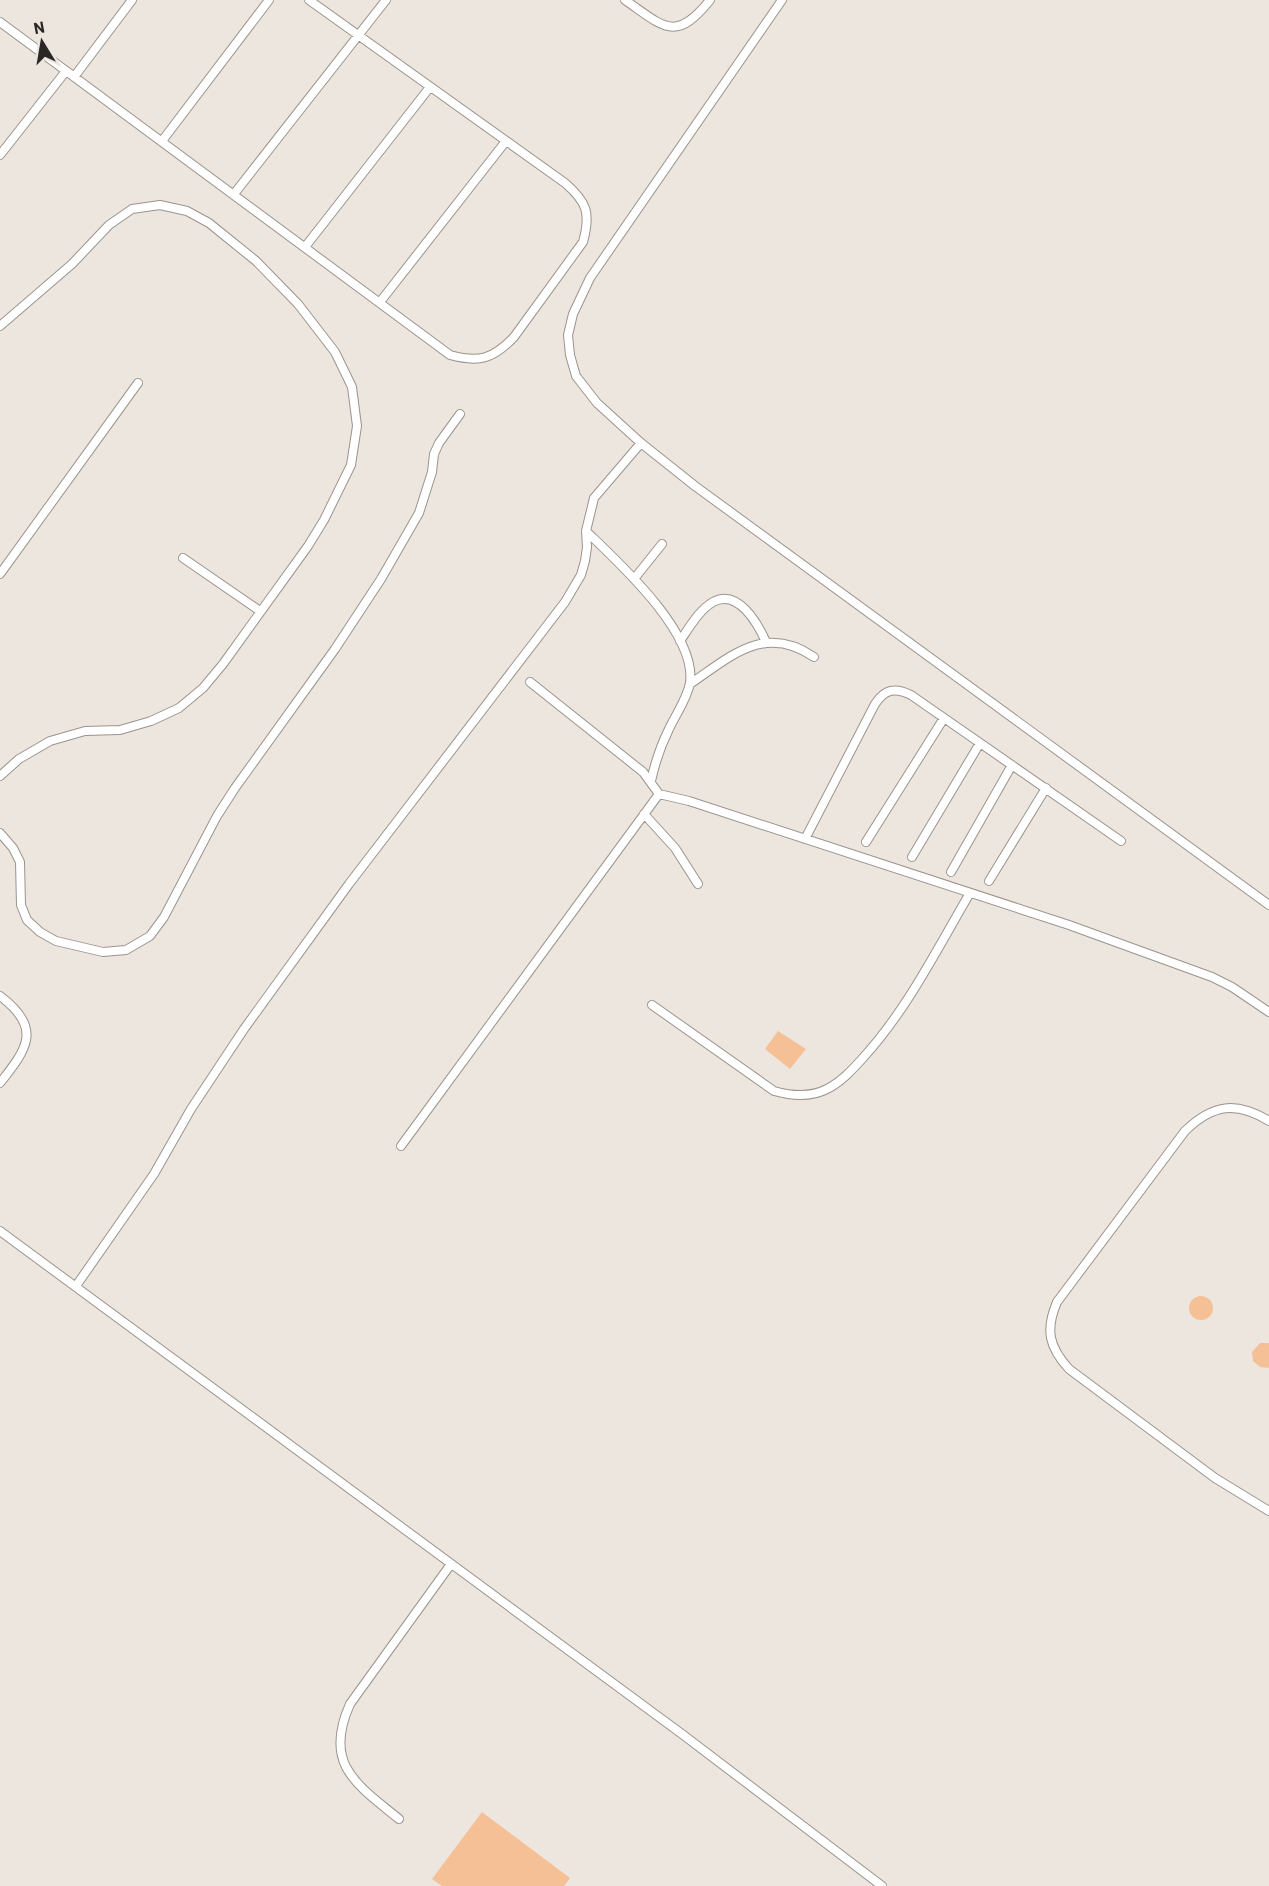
<svg xmlns="http://www.w3.org/2000/svg" width="1269" height="1886" viewBox="0 0 1269 1886" font-family="Barlow,sans-serif">
	<style>
		.building { fill: #f6c097 }
		.lines { fill: none; stroke-linecap: round; stroke-linejoin: round }
		.lane-casing { stroke: #9a948d; stroke-width: 10 }
		.lane { stroke: #fff; stroke-width: 8 }
	</style>
	<rect width="100%" height="100%" fill="#ede6de"/>
	<!-- building -->
	<path class="building" d="M778 1031 806 1049 790 1069 765 1049Z
		M1189 1308a12 12 0 1 1 24 0a12 12 0 1 1-24 0Z
		M1260 1343H1269V1368L1260 1367 1253 1361 1252 1352Z
		M482 1812 570 1878 564 1886H442L432 1879Z"/>
	<g class="lines">
		<!-- lane casing -->
		<g class="lane-casing">
			<path id="lane" d="M625 0C663 26 675 44 710 0
				M782 0 590 278 573 314 568 335 570 355 576 376 597 403 641 443 695 486 1269 905
				M0 22 450 355C479 363 493 359 514 337L583 242C591 213 587 202 565 183L309 0
				M74 77 132 0
				M162 141 269 0
				M0 155 66 71
				M234 194 386 0
				M305 247 430 87
				M380 302 506 141
				M0 326 72 264 109 225 132 209 160 205 187 211 209 223 256 261 298 304 335 352 352 387 357 426 351 465 324 520 308 546 223 664 203 688 179 708 151 721 120 730 85 731 50 741 19 759 0 776
				M586 531C619 563 697 633 690 683 687 699 676 714 669 729 661 745 655 763 651 781
				M183 558 260 611
				M0 574 138 383
				M634 579 662 544
				M680 641C689 628 699 610 713 602 738 588 758 624 766 642
				M530 682 643 772 659 794 689 801 1069 925 1212 977 1232 987 1269 1012
				M690 684C731 656 765 623 814 657
				M644 814 675 848 698 884
				M0 833 13 848 20 862 21 905 27 920 40 932 56 941 103 952 126 950 150 936 164 917 217 816 235 788 335 649 381 579 419 513 432 472 434 454 439 443 460 414
				M805 839 875 704C885 689 895 687 911 695L1121 841
				M866 842 944 718
				M912 857 980 743
				M951 872 1012 765
				M989 881 1046 788
				M0 996C43 1028 27 1049 0 1083
				M652 1005 774 1091C792 1096 810 1098 827 1089 841 1082 852 1070 862 1059 907 1010 937 949 970 893
				M1269 1121C1236 1101 1213 1104 1185 1131L1057 1302C1045 1330 1049 1347 1069 1369L1215 1478 1269 1511
				M401 1146 659 794
				M0 1231 682 1734 882 1886
				M76 1286 154 1174 191 1109 244 1029 349 884 565 602 581 575 585 561 587 547 586 531 594 498 641 443
				M399 1819C356 1784 323 1764 350 1704L451 1564"/>
		</g>
		<!-- lane -->
		<use href="#lane" class="lane"/>
	</g>
	<!-- north arrow -->
	<g transform="translate(42 42) rotate(349)" stroke="#ede6de" stroke-width="4.5" paint-order="stroke">
	<path d="M0-4.5L10 22L0 15L-10 22Z" fill="#2a2724"/>
	<text y="-9" font-size="16" font-weight="bold" text-anchor="middle" fill="#2a2724">N</text>
	</g>
</svg>
